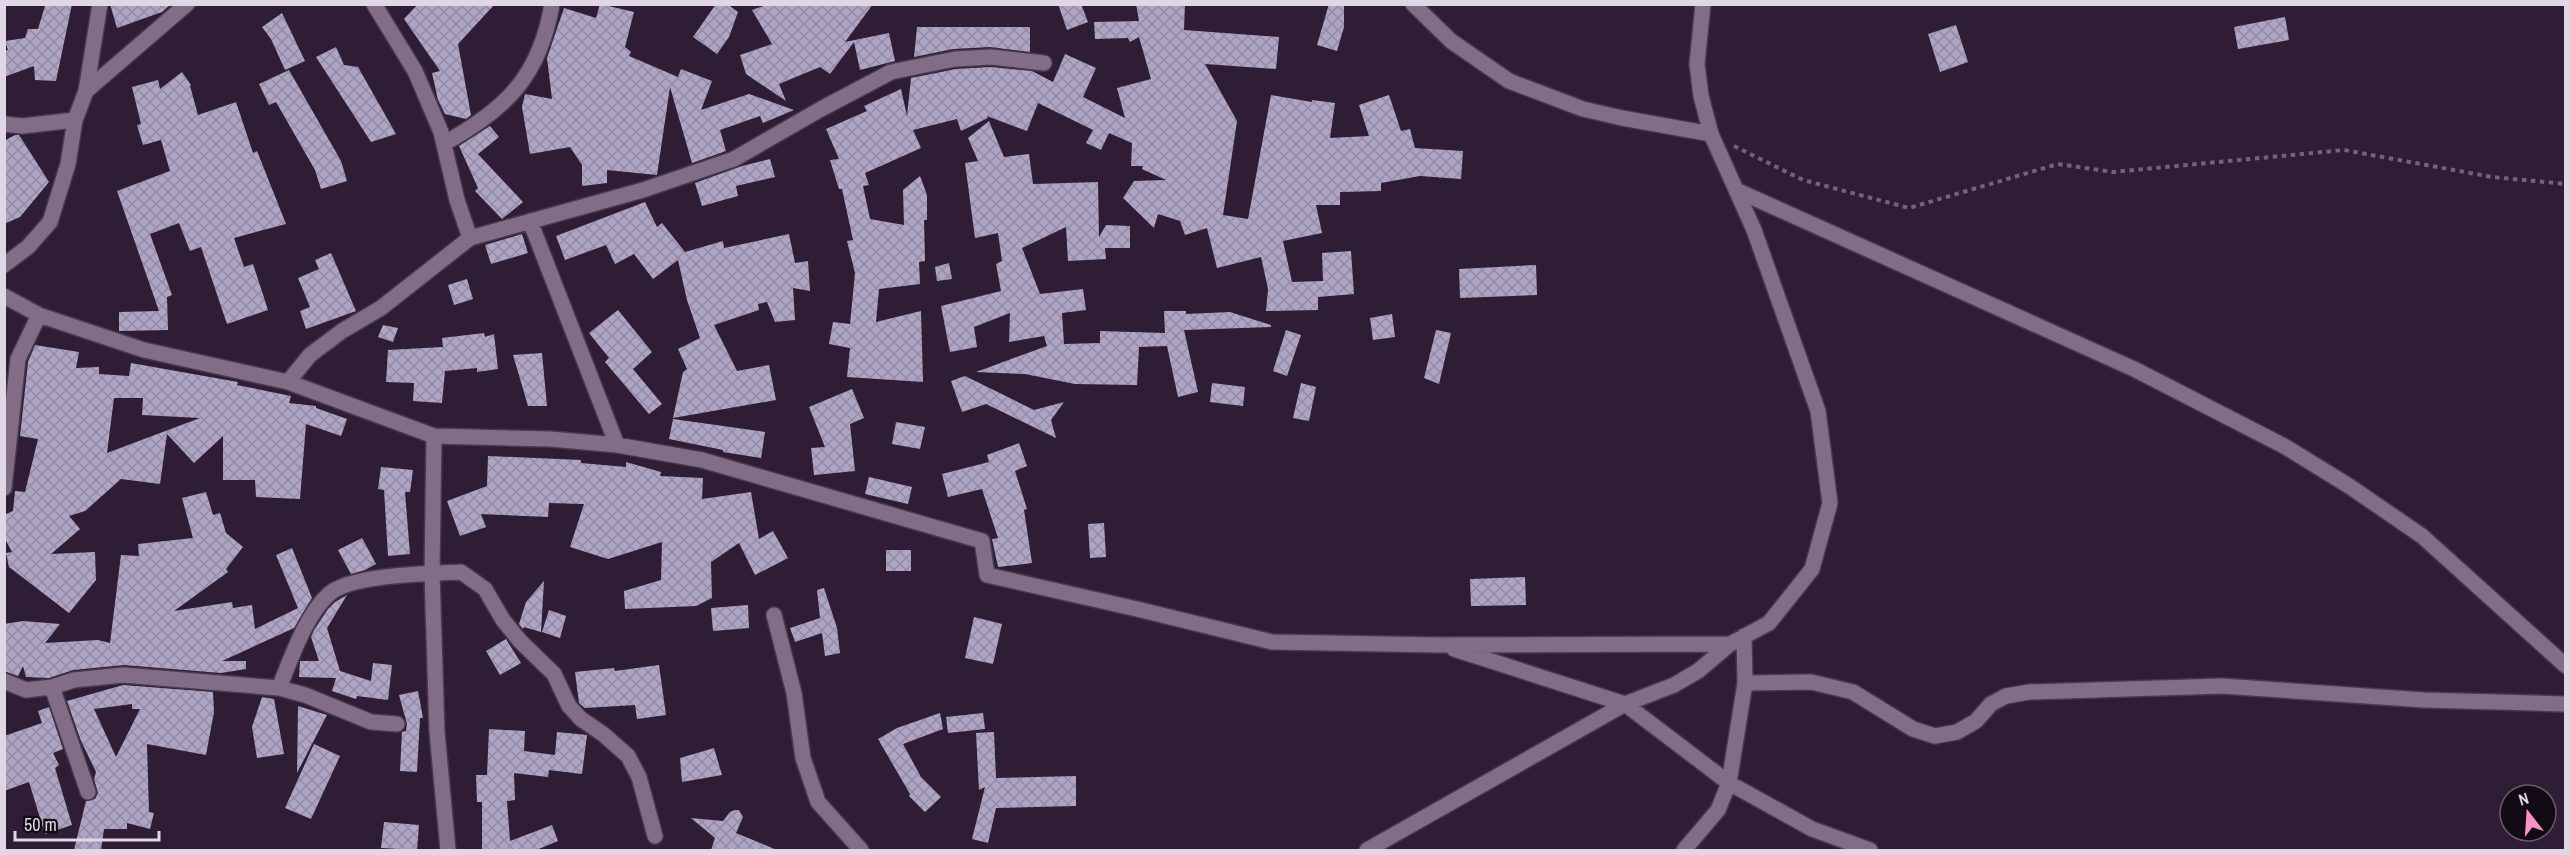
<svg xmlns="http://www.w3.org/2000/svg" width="2570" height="855" viewBox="0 0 2570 855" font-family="'Archivo Narrow',sans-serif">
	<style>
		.building { fill: url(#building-cross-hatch); fill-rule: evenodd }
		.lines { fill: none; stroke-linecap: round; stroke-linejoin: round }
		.street-casing { stroke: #47394b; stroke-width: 18 }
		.secondary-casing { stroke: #47394b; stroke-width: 18 }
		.path { stroke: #726377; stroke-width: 4; stroke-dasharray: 4.5 4.5; stroke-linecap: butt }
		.street { stroke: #816d87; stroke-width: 15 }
		.secondary { stroke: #816d87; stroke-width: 15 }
	</style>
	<defs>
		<pattern id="building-cross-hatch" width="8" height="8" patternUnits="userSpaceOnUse" patternTransform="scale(1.5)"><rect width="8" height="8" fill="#aea4c4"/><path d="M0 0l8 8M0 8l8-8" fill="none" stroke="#948ba4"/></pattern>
	</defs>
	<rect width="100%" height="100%" fill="#2e1d34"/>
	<!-- building -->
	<path class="building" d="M53 4H72L56 81 35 80 34 66 4 77V51L8 50 5 41 25 38 28 29H38L45 6Z
		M110 4H171L162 12 117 28Z
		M418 4H495L458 44 471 115 466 119 445 114 438 100 432 73 440 71 404 19Z
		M600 4 634 12 625 47 631 52 629 56 678 77 681 69 712 81 701 110 749 94 794 110 763 123 760 116 720 130 726 151 692 163 670 87 657 175 607 170V183L582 186V165L570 147 530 154 522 107 525 94 552 99 547 58 564 8 596 18Z
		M716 4H727L738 12 729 37 717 54 693 37Z
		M769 4H873L845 42 889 33 895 61 860 70 854 42 830 74 820 67 779 84 786 101 746 74 740 55 772 44 752 10Z
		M1058 4H1081L1088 22 1067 30Z
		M1136 4H1185L1184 30 1279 37 1276 69 1205 64 1237 121 1223 215 1248 219 1271 95 1312 102V100L1335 103 1330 138 1369 136 1359 105 1389 95 1401 131 1410 129 1415 148 1463 151 1461 179 1420 176 1381 183V191L1340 192V205H1316L1322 233 1283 241 1292 282 1323 281 1322 253 1351 251 1354 294 1318 297V310L1266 311 1268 289 1261 257 1217 268 1207 228 1185 235 1180 221 1158 214 1154 228 1123 198 1134 181 1166 180 1142 169 1143 166H1131L1132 143 1109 133 1101 150 1086 143 1093 130 1038 103 1027 131 987 116 988 118 961 131 957 119 913 130 921 148 865 173 869 185 863 186 870 219 904 225 903 190 920 176 927 195V220H924L925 261 919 262 920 284 879 289 876 322 921 311 923 382 847 377 850 348 829 344 833 322 850 324 855 273 847 241 853 240 842 189H839L830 160 839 159 826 129 867 111 864 106 901 89 907 116 911 78 956 69 991 67 1032 71 1053 82 1065 54 1096 68 1083 97 1125 118 1117 88 1151 79 1139 37 1130 42 1128 38 1095 39 1094 22 1139 21Z
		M1329 4H1344V27L1337 51 1317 45Z
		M282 13 305 61 285 70 271 39 262 27Z
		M2285 17 2289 40 2238 49 2234 27Z
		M1956 25 1968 62 1940 72 1928 34Z
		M917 27H1030V52L990 47 953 49 914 57Z
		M336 47 344 65 358 67 396 134 371 142 316 57Z
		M289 70 341 161 347 181 321 189 315 170 276 102 269 105 259 84Z
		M182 72 191 85 190 86 198 115 236 102 253 153 257 151 286 224 234 238 244 267 253 264 268 310 227 324 201 247 190 251 179 223 150 234 172 295 167 297 168 330 119 331V312L159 311 117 191 170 171 161 140 143 145 137 125 141 124 132 87 158 80 160 89Z
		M989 121 1004 157 1029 154 1033 184 1098 182 1099 237 1106 225 1130 226V248H1105L1106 259 1068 261 1066 227 1022 248 1040 294 1083 289 1086 310 1062 313 1064 344 1100 343V331L1165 333 1164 311H1186V314L1230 312 1271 325V327L1184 330 1198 392 1178 397 1167 346 1139 347 1137 385 1075 384 1025 374 976 372 1047 346 1044 336 1009 342 1010 313 974 327 977 347 950 352 941 306 1001 291 996 264 1002 261 998 233 975 238 965 163 978 161 968 138Z
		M490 126 499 137 478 154 523 202 502 219 475 191 478 188 459 146Z
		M15 135H19L49 182 20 217 4 224V141Z
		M770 159 775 177 736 186 738 196 702 206 695 183 742 166Z
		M645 202 657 227 662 223 685 252 723 241 724 248 789 234 795 263 808 261 810 291 793 288 795 320 775 322 767 302 758 304 759 310 714 325 737 371 769 365 776 400 673 418 683 372 687 369 678 349 700 338 687 300 678 260 653 279 634 254 615 264 606 245 565 260 556 236Z
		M522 234 528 253 491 264 485 245Z
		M331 253 356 311 306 329 300 311 310 307 298 278 319 269 315 260Z
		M949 263 952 279 937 281 935 267Z
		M1536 265 1537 295 1460 298 1459 269Z
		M467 279 473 299 454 305 448 285Z
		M618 310 652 352 633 369 662 404 649 414 605 362 609 358 589 333Z
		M1392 314 1395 337 1373 340 1370 318Z
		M383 325 398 328 393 342 378 337Z
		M1286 330 1301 335 1287 376 1273 371Z
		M1436 330 1451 333 1439 384 1424 378Z
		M484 333 485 337 494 334 498 369 477 372V368L445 371 442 403 413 401 414 383 386 382 388 350 443 347 442 338Z
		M35 345 79 352 76 368 99 367V374L129 376 131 363 238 382 237 385 291 396 289 403 316 406V408L347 419 341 436 306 424 300 499 256 497 255 480H223V436L194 463 167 434 160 484 121 479 85 511 69 516 80 529 51 554 95 552 96 580 69 613 9 567 6 553 12 552 4 537V515L13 511 15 491 25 492 38 439 20 436 28 362ZM114 398H143L142 415 200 418 107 453Z
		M542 353 547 406H528L513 355Z
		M965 376 1034 410 1064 402 1051 420 1056 438 986 404 962 412 951 381Z
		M1212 383 1245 387 1243 406 1210 402Z
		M1301 383 1316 387 1309 421 1293 418Z
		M852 389 864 418 850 424 855 471 814 475 811 448 825 447 809 407Z
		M673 419 765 432 761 458 723 452V450L669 439Z
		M896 422 925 427 920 449 892 444Z
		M1019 443 1027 466 1015 471 1027 509 1024 510 1032 563 998 567 992 539 998 538 982 489 948 497 942 474 989 462 987 455Z
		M488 456 581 460V463L626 467V462L661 472 660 476 703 478 702 499 751 492 759 539 773 531 788 558 755 575 739 543 711 562 712 598 696 606 625 609 624 591 661 580 662 542 608 559 570 547 584 504 549 503 548 517 481 514 486 527 460 536 447 501 487 486Z
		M381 467 413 470 410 492H405L410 554 388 556 384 490 378 489Z
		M869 477 912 487 908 504 865 494Z
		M206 492 213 515 220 513 226 533 243 547 226 569 228 572 174 611 232 602 233 608 252 605 255 629 298 608 276 555 292 548 312 598 294 628 222 661H246V669L221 673 124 665 73 670 49 678 26 677 23 666 18 676 4 671V624L23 621 60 624 45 643 98 640 110 643 121 555 139 556 138 544 193 538 182 498Z
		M1104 523 1106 557 1090 558 1088 524Z
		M362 538 376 564 365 570 351 574 338 550Z
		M886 550H911V571H886Z
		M1525 577 1526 605 1471 606 1470 579Z
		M544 581 541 632 524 627 523 629 519 624 526 602Z
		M824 588 837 628 840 653 825 656 822 633 795 642 790 628 820 618 817 590Z
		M347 595 327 628 340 671 371 681 373 663 392 665 388 700 357 696 356 699 332 691 336 678 299 677 300 661H319L311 637 314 630 328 609 335 602Z
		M748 605 749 628 713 631 711 608Z
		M549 610 566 616 560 638 542 632Z
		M974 617 1002 624 993 664 965 658Z
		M506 639 521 663 500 675 486 651Z
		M659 665 666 715 637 719 635 705 585 708 579 703 575 672 614 668 615 671Z
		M123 685 213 692 214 712 206 755 147 744 149 812 154 813 150 829 127 823V829H104L101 850H74L86 801 95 799 98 793 94 779 96 772 81 741 67 701ZM132 704V709H140L116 757 94 709Z
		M418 691 423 718H420L417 772 400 771 402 732 406 731 407 724 399 695Z
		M262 697 274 699 284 754 257 758 252 727Z
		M298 706 327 715 297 773Z
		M49 707 63 749 53 753 59 765 55 768 72 825 45 834 29 782 4 791V736L42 723 38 711Z
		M940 713 943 729 903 744 921 777 941 797 925 812 909 796 910 794 878 739 897 728Z
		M983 713 985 729 948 733 946 717Z
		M489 729 525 731 524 751 555 755 557 732 587 735 582 774 549 770 548 777 514 773 515 800 507 801 510 841 552 825 558 841 536 850H482V802H477L476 775H487Z
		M994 732 996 778 1076 776V806L996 808 988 843 972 839 985 787 979 790 976 733Z
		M314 744 340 756 311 819 285 808Z
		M714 748 722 775 682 782 680 758Z
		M735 810H739L743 817 736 833 777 850H711L715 838 691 818 723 821 730 812Z
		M384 822 419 825 417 850 381 848Z"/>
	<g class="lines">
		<!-- street casing -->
		<g class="street-casing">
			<path id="street" d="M374 4 415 71 441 132 457 200 470 238
				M1413 4 1451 41 1509 81 1583 109 1622 118 1711 134
				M86 91 187 4
				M4 124 22 126 75 120
				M445 143C506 109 540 76 552 4
				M1736 190 2134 369 2284 446 2349 486 2422 536 2566 666
				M530 221 617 445
				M4 296 39 315 144 350 288 382 434 436 432 574 437 732 448 850
				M288 382 310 355 342 331 381 308 470 238 643 190 734 159 821 109 891 72 955 59 991 57 1044 63
				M434 436 550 439 617 445 702 460 982 541 987 575 1137 609 1272 642 1440 645 1730 644 1769 623 1812 569 1830 503 1818 411 1754 230 1711 134 1701 96 1697 64 1703 4
				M4 488 18 359 39 315
				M774 615 794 693 803 758 818 802 861 850
				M1454 649 1625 704 1729 783 1812 829 1870 850
				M4 681 26 690 52 687
				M1745 683 1811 682 1853 692 1913 729 1935 736 1957 732 1976 721 1991 704 2006 696 2029 692 2222 686 2424 700 2566 704
				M279 688C291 659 305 616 329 594 352 574 429 574 461 572L485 589 503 620 520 641 554 674 569 706 581 719 603 734 628 756 639 777 655 836
				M88 792 52 687 74 680 123 675 279 688 305 695 371 722 397 724
				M1367 850 1625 704 1674 685 1698 671 1730 644
				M1684 850 1718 810 1729 783 1745 683 1744 636"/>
		</g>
		<!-- secondary casing -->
		<g class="secondary-casing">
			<path id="secondary" d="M4 265 28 247 50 222 68 164 75 120 86 91 100 4"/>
		</g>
		<!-- path -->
		<path class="path" d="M1734 146 1803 180 1909 208 2058 164 2113 172 2344 150 2492 177 2566 184"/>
		<!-- street -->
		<use href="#street" class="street"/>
		<!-- secondary -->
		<use href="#secondary" class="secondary"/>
	</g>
	<!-- border -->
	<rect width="2570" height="855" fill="none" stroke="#e1d6e5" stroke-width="12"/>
	<!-- north arrow -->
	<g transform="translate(2528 813) rotate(343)"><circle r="28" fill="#120b15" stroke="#655c68" stroke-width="1.5"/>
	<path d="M0-4.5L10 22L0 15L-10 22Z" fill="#fc8fc3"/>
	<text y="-9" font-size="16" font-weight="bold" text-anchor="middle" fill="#e1d6e5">N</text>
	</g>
	<!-- scale -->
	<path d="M15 831v9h144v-9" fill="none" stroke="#e1d6e5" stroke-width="3"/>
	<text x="24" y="831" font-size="18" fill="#e1d6e5" stroke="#120b15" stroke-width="4.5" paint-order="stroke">50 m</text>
</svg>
